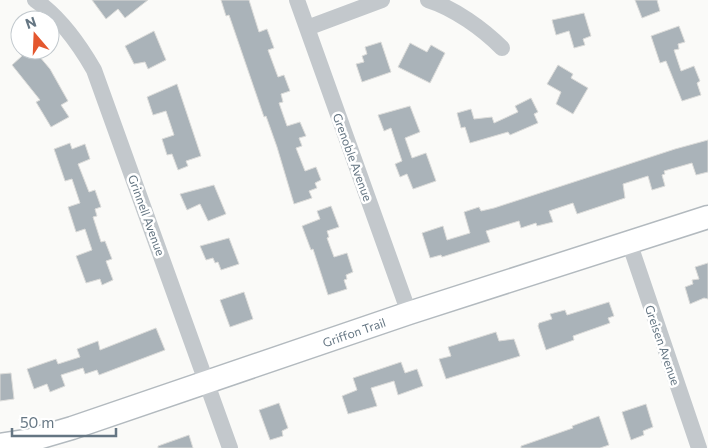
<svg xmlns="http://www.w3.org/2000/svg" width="708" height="448" viewBox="0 0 708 448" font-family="Commissioner,sans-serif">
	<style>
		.building { fill: #aab3b9; stroke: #dcdcda }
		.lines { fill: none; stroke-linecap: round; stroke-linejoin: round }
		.secondary-casing { stroke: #b3babf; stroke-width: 25 }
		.street { stroke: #c3c8cc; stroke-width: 16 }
		.secondary { stroke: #fff; stroke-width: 22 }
		.labels { text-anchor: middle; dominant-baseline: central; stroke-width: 5; stroke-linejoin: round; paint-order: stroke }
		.street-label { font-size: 12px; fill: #657683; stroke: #fff }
	</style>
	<rect width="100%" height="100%" fill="#fafaf8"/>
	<!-- building -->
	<path class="building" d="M92 0H148L125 18 118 9 106 19Z
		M221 0H249L259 32 267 29 274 48 268 50 278 77 284 75 290 91 281 94 283 102 279 103 287 126 300 122 306 136 299 138 302 146 296 148 305 171 316 167 321 180 315 183 317 188 309 191 312 198 294 204 277 147 266 116 264 117 229 15 226 16Z
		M635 0H657L660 11 642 18Z
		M584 13 591 36 583 39 585 45 574 48 569 31 556 35 552 20Z
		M679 26 685 42 678 44 679 49 674 50 681 71 694 66 700 81 697 83 701 95 682 101 666 61 660 63 651 36Z
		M154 31 166 60 148 69 145 62 134 64 125 46Z
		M381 42 391 72 362 82 356 64 364 62 362 56 367 54 365 47Z
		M410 43 427 52 431 45 445 53 430 83 398 67Z
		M17 50H34L50 69 68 101 61 105 69 117 51 127 36 102 40 100 12 65 22 56Z
		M558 65 573 74 571 78 588 88 573 114 556 104 561 92 547 84Z
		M177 84 201 156 186 161 188 166 178 170 172 154 167 155 162 139 174 135 166 111 153 115 147 97Z
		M531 98 538 112 534 114 538 123 510 135 508 132 470 143 465 127 461 128 457 113 471 109 474 119 492 117 494 123 518 112 515 106Z
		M410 106 420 132 405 138 412 158 426 153 436 181 413 189 407 174 400 177 395 164 402 161 391 128 384 131 378 115Z
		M708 140V172L696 175 692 163 664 171 665 174 662 175 665 186 652 190 648 176 623 184 625 198 577 214 573 203 549 211 553 222 537 226 536 223 521 228 519 221 486 231 490 242 442 257 441 255 430 258 422 233 443 226 447 240 470 233 464 212 479 207 481 211 494 208 675 149Z
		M70 143 72 149 85 144 90 159 78 164 89 192 95 190 101 207 95 209 97 216 93 217 101 242 105 241 112 259 106 261 113 280 102 285 100 279 86 283 76 256 92 250 85 229 76 232 68 207 80 203 72 179 65 181 54 149Z
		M214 185 226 214 208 221 200 204 187 210 180 194Z
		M331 206 339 227 327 231 329 237 327 238 334 257 347 253 353 272 346 275 347 279 344 280 347 289 328 295 313 249 311 250 302 226 320 219 317 211Z
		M229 238 239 264 221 270 218 262 215 263 213 258 206 260 200 246Z
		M708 263V299L704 298 690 304 685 287 693 284 692 280 699 279 695 267Z
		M244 292 253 319 230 327 220 300Z
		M609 302 614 316 608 318 610 323 573 336 574 340 546 350 538 326 539 323 552 319 550 314 565 310 567 315Z
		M156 328 165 350 99 375 97 370 85 374 83 368 61 375 65 386 50 392 47 384 34 389 27 369 56 359 58 364 80 357 77 349 98 341 100 350Z
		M496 332 499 341 514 339 520 356 446 379 439 359 451 356 448 347Z
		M401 362 405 373 417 369 423 386 398 395 394 381 371 388 377 406 348 414 342 396 357 390 353 378Z
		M11 373 14 399 0 401V374Z
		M279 403 288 428 282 431 283 436 270 440 259 410Z
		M646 404 653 427 643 431 644 435 631 440 622 412Z
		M599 416 609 445 600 448H521V446L573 428 572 426Z
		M189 435 193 448H158V446Z"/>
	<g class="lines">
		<!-- secondary casing -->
		<g class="secondary-casing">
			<path id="secondary" d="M0 445 31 440 72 428 409 313 708 217"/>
		</g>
		<!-- street -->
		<path class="street" d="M35 0C60 17 79 44 94 70L230 448
			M297 0 409 313
			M428 0C454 8 483 29 502 48
			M307 28 382 0
			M629 242 699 448"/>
		<!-- secondary -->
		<use href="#secondary" class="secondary"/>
	</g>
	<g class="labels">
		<!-- street labels -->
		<g class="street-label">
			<text transform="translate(353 157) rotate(70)">Grenoble Avenue</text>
			<text transform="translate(147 215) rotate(70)">Grinnell Avenue</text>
			<text transform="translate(354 332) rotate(-19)">Griffon Trail</text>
			<text transform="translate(663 345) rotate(71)">Greisen Avenue</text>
		</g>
	</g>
	<!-- north arrow -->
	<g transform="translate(35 35) rotate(341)"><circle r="24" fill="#ffffff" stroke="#c1c8cd"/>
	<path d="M0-4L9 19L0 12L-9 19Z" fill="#e4572e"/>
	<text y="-8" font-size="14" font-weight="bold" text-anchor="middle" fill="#657683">N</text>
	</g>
	<!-- scale -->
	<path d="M12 428v8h104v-8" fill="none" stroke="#657683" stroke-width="2.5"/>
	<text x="20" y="428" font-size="15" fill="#657683" stroke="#ffffff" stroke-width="4" paint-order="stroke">50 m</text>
</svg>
